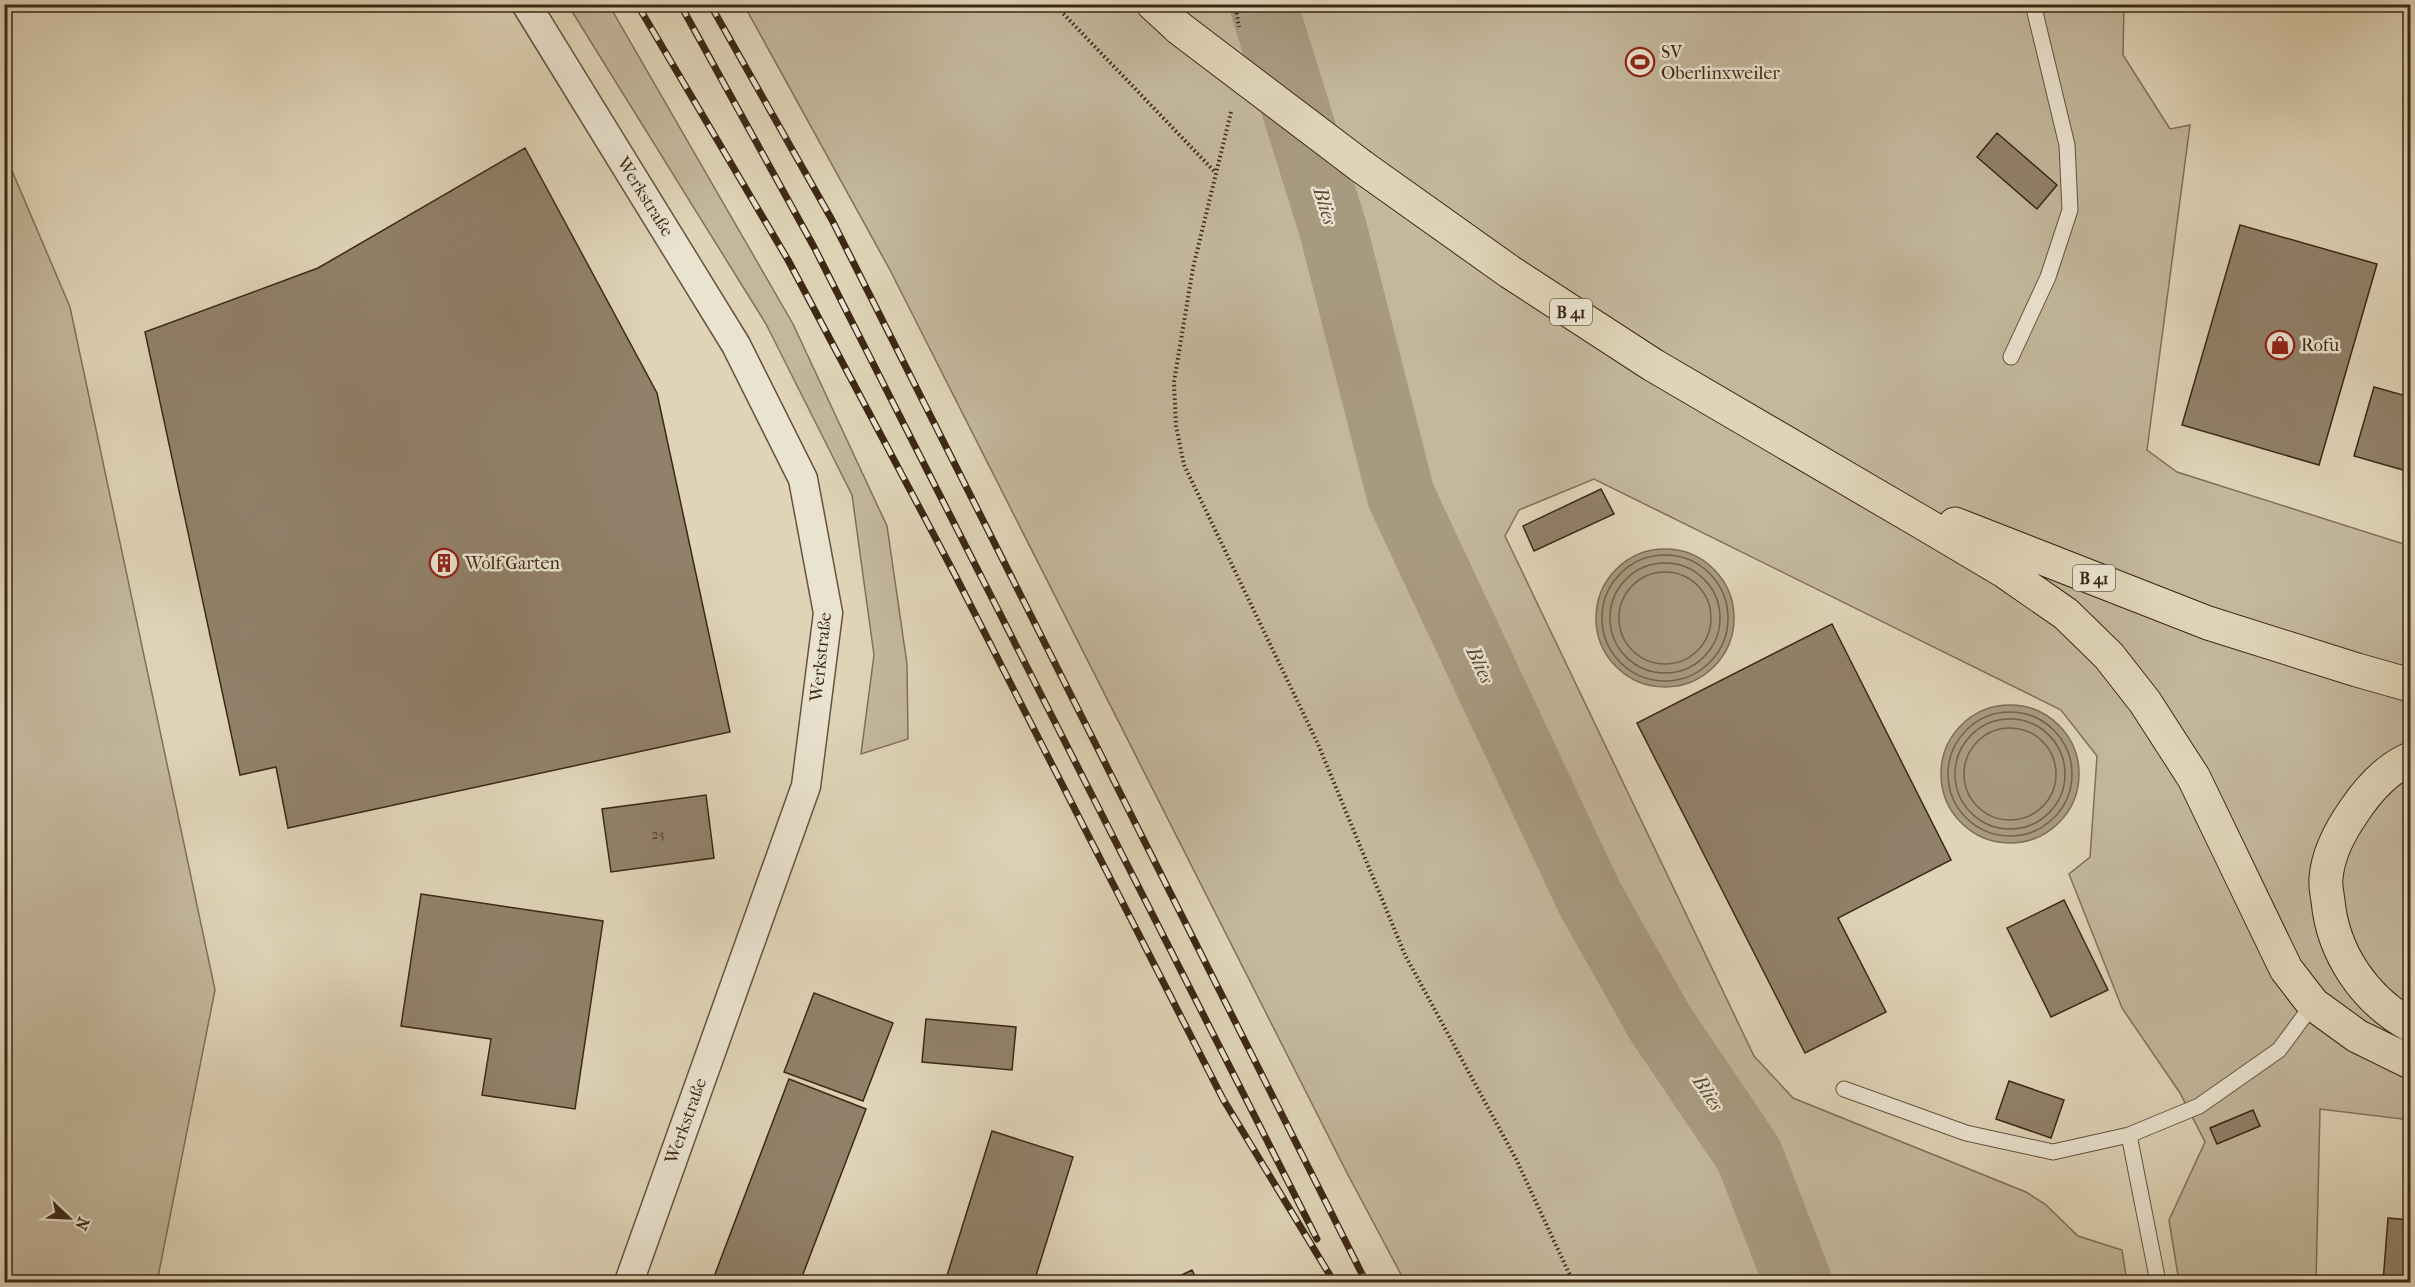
<svg xmlns="http://www.w3.org/2000/svg" width="2415" height="1287" viewBox="0 0 2415 1287" font-family="'IM FELL French Canon',serif">
	<style>
		.green { fill: #c3b79c; stroke: #807059; stroke-width: 1.5 }
		.water { fill: #a89a80; stroke: #7d6c56; stroke-width: 1.5 }
		.lines { fill: none; stroke-linecap: round; stroke-linejoin: round }
		.shore { stroke: #72614b; stroke-width: 1.5 }
		.river { stroke: #a89a80; stroke-width: 68 }
		.building { fill: #91816a; stroke: #3d2816; stroke-width: 1.5 }
		.lane-casing { stroke: #66533e; stroke-width: 17 }
		.street-casing { stroke: #66533e; stroke-width: 31 }
		.highway-casing { stroke: #3d2816; stroke-width: 35 }
		.path { stroke: #3d2816; stroke-width: 4; stroke-dasharray: 1.5 3; stroke-linecap: butt }
		.lane { stroke: #eae3d0; stroke-width: 15 }
		.street { stroke: #eae3d0; stroke-width: 28 }
		.highway { stroke: #dfd4b7; stroke-width: 33 }
		.rail-casing { stroke: #3d2816; stroke-width: 7 }
		.rail { stroke: #eae3d0; stroke-width: 4.5; stroke-dasharray: 14; stroke-linecap: butt }
		.highway-bridge-casing { stroke: #3d2816; stroke-width: 35; stroke-linecap: butt }
		.highway-bridge { stroke: #dfd4b7; stroke-width: 33 }
		.labels { text-anchor: middle; dominant-baseline: central; stroke-width: 5; stroke-linejoin: round; paint-order: stroke }
		.number-label { font-size: 15px; fill: #523e2b }
		.shield { fill: #eae3d0; stroke: #71604e; stroke-width: 1.5 }
		.shield-label { font-size: 16px; font-weight: bold; fill: #3d2816 }
		.poi-label { font-size: 18px; fill: #3d2816; stroke: #eae3d0; text-anchor: start }
		.street-label { font-size: 18px; fill: #3d2816; stroke: #eae3d0 }
		.water-label { font-size: 20px; font-style: italic; fill: #5d4a36; stroke: #eae3d0 }
	</style>
	<rect width="100%" height="100%" fill="#dfd4b7"/>
	<filter id="stains"><feTurbulence type="fractalNoise" baseFrequency=".00333" numOctaves="4"/><feColorMatrix values="0 0 0 0 .2 0 0 0 0 .09 0 0 0 0 .02 0 0 0 .5 -.17"/></filter>
	<radialGradient id="worn" r=".72"><stop offset=".6" stop-color="#630" stop-opacity="0"/><stop offset="1" stop-color="#630" stop-opacity=".3"/></radialGradient>
	<!-- green -->
	<path class="green" d="M568 5H609L793 324 887 526 907 664 908 739 861 754 874 655 852 495 766 324Z
		M744 5H2124L2123 55 2170 129 2190 125 2147 450 2177 472 2410 546V1120L2320 1109 2316 1282H2179L2169 1220 2205 1142 2180 1093 2122 1008 2069 874 2090 857 2097 756 2061 710 1594 479 1519 510 1505 536 1754 1056 1793 1098 2026 1192 2045 1204 2078 1236 2122 1250 2127 1282H1405L1347 1173 890 270Z
		M4 152 70 307 215 990 157 1282H5Z"/>
	<!-- water -->
	<path class="water" d="M1596 618a69 69 0 1 1 138 0a69 69 0 1 1-138 0Z
		M1941 774a69 69 0 1 1 138 0a69 69 0 1 1-138 0Z"/>
	<g class="lines">
		<!-- shore -->
		<path class="shore" d="M1602 618a63 63 0 1 1 126 0a63 63 0 1 1-126 0Z
			M1610 618a55 55 0 1 1 110 0a55 55 0 1 1-110 0Z
			M1619 618a46 46 0 1 1 92 0a46 46 0 1 1-92 0Z
			M1948 774a62 62 0 1 1 124 0a62 62 0 1 1-124 0Z
			M1955 774a55 55 0 1 1 110 0a55 55 0 1 1-110 0Z
			M1964 774a46 46 0 1 1 92 0a46 46 0 1 1-92 0Z"/>
		<!-- river -->
		<path class="river" d="M1263 4 1333 229 1401 496 1590 899 1660 1023 1749 1155 1798 1282"/>
	</g>
	<!-- building -->
	<path class="building" d="M2410 98V133L2403 100Z
		M1997 133 2057 185 2037 209 1977 157Z
		M525 148 657 393 730 732 288 828 276 767 240 775 145 332 318 268Z
		M2240 225 2377 264 2319 465 2182 425Z
		M2374 387 2410 397V472L2354 456Z
		M1601 489 1614 514 1534 551 1523 526Z
		M1832 624 1951 860 1838 918 1886 1012 1805 1053 1637 723Z
		M706 795 714 858 611 872 602 809Z
		M421 894 603 921 575 1109 482 1095 491 1039 401 1026Z
		M2064 900 2108 990 2051 1017 2007 928Z
		M814 993 893 1023 863 1101 784 1072Z
		M926 1019 1016 1027 1012 1070 922 1062Z
		M789 1079 866 1109 800 1282H712Z
		M2009 1081 2064 1100 2051 1138 1996 1119Z
		M2253 1110 2260 1126 2217 1144 2210 1128Z
		M992 1131 1073 1157 1034 1282H945Z
		M2388 1218 2410 1220V1282H2383Z
		M1192 1270 1198 1282H1167Z"/>
	<g class="lines">
		<!-- lane casing -->
		<g class="lane-casing">
			<path id="lane" d="M2011 357 2048 277 2070 210 2067 145 2033 4
				M1844 1089 1966 1133 2053 1152 2129 1135 2199 1106 2279 1050 2313 1004
				M2129 1135 2158 1282"/>
		</g>
		<!-- street casing -->
		<g class="street-casing">
			<path id="street" d="M526 4 736 345 803 479 828 613 806 786 629 1282"/>
		</g>
		<!-- highway casing -->
		<g class="highway-casing">
			<path id="highway" d="M1153 4 1179 28
				M1361 166 1510 272 1653 365 1923 523 2004 571 2066 614 2109 656 2145 702 2194 778 2286 969 2313 1004 2357 1036 2410 1062
				M1955 524 2208 623 2357 670 2410 685
				M2410 759C2387 769 2368 790 2354 811 2340 831 2328 853 2326 878 2325 885 2327 893 2328 901 2333 953 2364 999 2410 1025"/>
		</g>
		<!-- path -->
		<path class="path" d="M1054 4 1215 172
			M1235 4 1239 27
			M1231 112 1193 268 1174 382 1176 426 1184 465 1318 744 1405 955 1516 1159 1573 1282"/>
		<!-- lane -->
		<use href="#lane" class="lane"/>
		<!-- street -->
		<use href="#street" class="street"/>
		<!-- highway -->
		<use href="#highway" class="highway"/>
		<!-- rail casing -->
		<g class="rail-casing">
			<path id="rail" d="M637 4 788 260 953 571 1223 1099 1334 1282
				M680 4 814 247 1317 1239
				M710 4 832 220 1366 1282"/>
		</g>
		<!-- rail -->
		<use href="#rail" class="rail"/>
		<!-- highway-bridge casing -->
		<g class="highway-bridge-casing">
			<path id="highway-bridge" d="M1179 28 1361 166"/>
		</g>
		<!-- highway-bridge -->
		<use href="#highway-bridge" class="highway-bridge"/>
	</g>
	<!-- icons -->
	<defs>
		<g id="stadium-ring" transform="scale(1.5)"><circle r="9.5" fill="#eae3d0" stroke="#8f2418" stroke-width="1.5"/><path d="M0-5a6.5 5 0 1 0 0 10a6.5 5 0 1 0 0-10ZM-3.5-1.8h7v3.6h-7Z" fill="#8f2418"/></g>
		<g id="shop-ring" transform="scale(1.5)"><circle r="9.5" fill="#eae3d0" stroke="#8f2418" stroke-width="1.5"/><path d="M-5-2.5h2.3a2.7 3.5 0 0 1 5.4 0H5L5.5 6h-11ZM-1.5-2.5h3a1.5 2.3 0 0 0-3 0Z" fill="#8f2418"/></g>
		<g id="building-ring" transform="scale(1.5)"><circle r="9.5" fill="#eae3d0" stroke="#8f2418" stroke-width="1.5"/><path d="M-4-6H4V6H1V3H-1V6H-4ZM-2.5-4.3h1.7v1.8h-1.7ZM.8-4.3h1.7v1.8H.8ZM-2.5-1h1.7V.8h-1.7ZM.8-1h1.7V.8H.8Z" fill="#8f2418"/></g>
	</defs>
	<g fill-rule="evenodd">
		<use href="#stadium-ring" x="1640" y="62"/>
		<use href="#shop-ring" x="2280" y="345"/>
		<use href="#building-ring" x="444" y="563"/>
	</g>
	<g class="labels">
		<!-- number labels -->
		<g class="number-label">
			<text x="658" y="834">25</text>
		</g>
		<!-- shield labels -->
		<g class="shield">
			<rect x="1550" y="299" width="42" height="26" rx="4.5"/>
			<rect x="2073" y="565" width="42" height="26" rx="4.5"/>
		</g>
		<g class="shield-label">
			<text x="1571" y="312">B 41</text>
			<text x="2094" y="578">B 41</text>
		</g>
		<!-- poi labels -->
		<g class="poi-label">
			<text x="1661" y="52">SV<tspan x="1661" dy="21">Oberlinxweiler</tspan></text>
			<text x="2301" y="345">Rofu</text>
			<text x="465" y="563">Wolf Garten</text>
		</g>
		<!-- street labels -->
		<g class="street-label">
			<text transform="translate(645 197) rotate(58)">Werkstraße</text>
			<text transform="translate(821 657) rotate(-84)">Werkstraße</text>
			<text transform="translate(686 1121) rotate(-70)">Werkstraße</text>
		</g>
		<!-- water labels -->
		<g class="water-label">
			<text transform="translate(1325 206) rotate(73)">Blies</text>
			<text transform="translate(1480 665) rotate(65)">Blies</text>
			<text transform="translate(1708 1093) rotate(56)">Blies</text>
		</g>
	</g>
	<!-- margin -->
	<rect width="2415" height="1287" fill="none" stroke="#dfd4b7" stroke-width="24"/>
	<rect x="6" y="6" width="2403" height="1275" fill="none" stroke="#3d2816" stroke-width="3"/>
	<rect x="12" y="12" width="2391" height="1263" fill="none" stroke="#3d2816" stroke-width="1.5"/>
	<!-- north arrow -->
	<g transform="translate(69 1218) rotate(113)" stroke="#eae3d0" stroke-width="4.5" paint-order="stroke">
	<path d="M0-4.5L10 22L0 15L-10 22Z" fill="#3d2816"/>
	<text y="-9" font-size="16" font-weight="bold" text-anchor="middle" fill="#3d2816">N</text>
	</g>
	<rect width="100%" height="100%" filter="url(#stains)"/>
	<rect width="100%" height="100%" fill="url(#worn)"/>
</svg>
